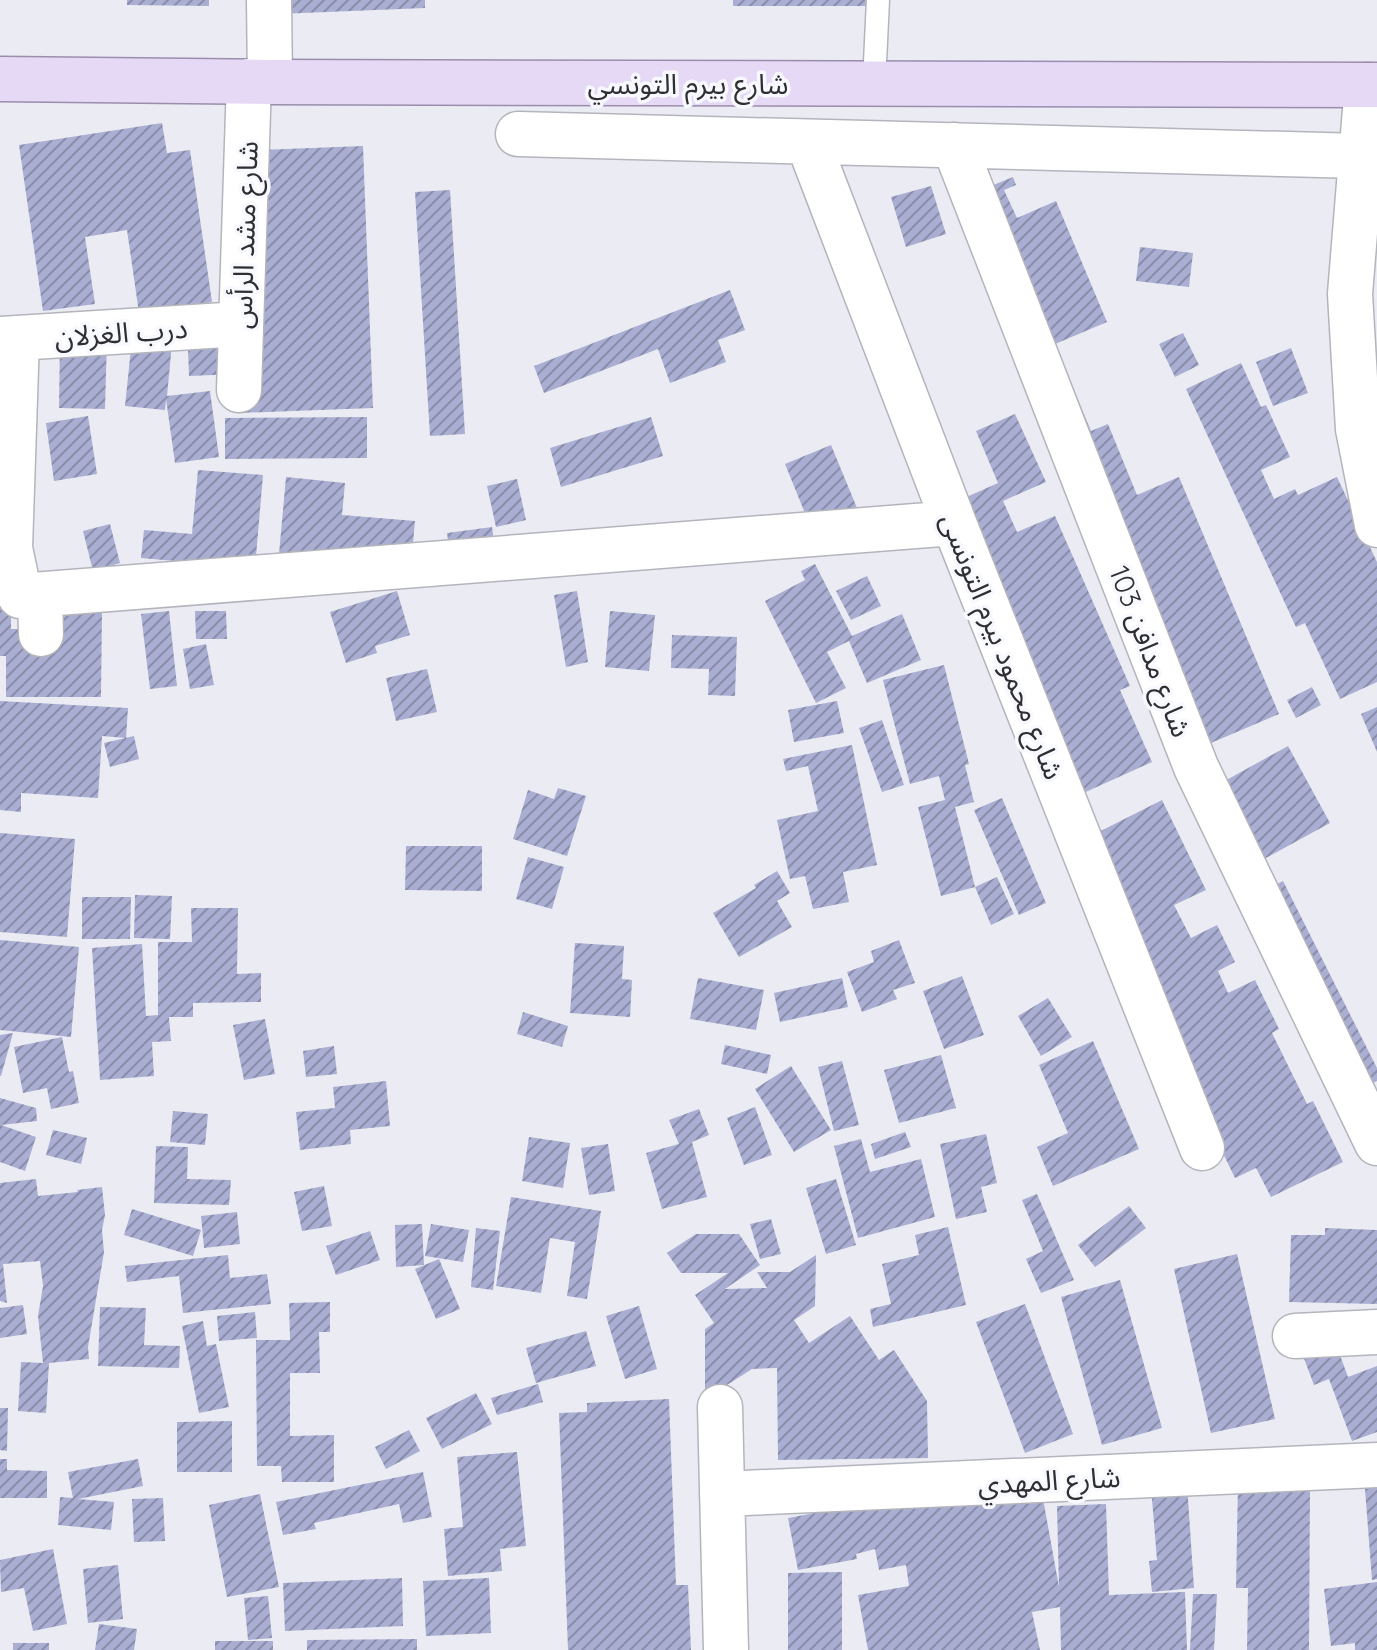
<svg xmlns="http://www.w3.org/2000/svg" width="1377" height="1650" viewBox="0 0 1377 1650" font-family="Quicksand,'Noto Sans Arabic',sans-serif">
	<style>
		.building { fill: url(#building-hatch) }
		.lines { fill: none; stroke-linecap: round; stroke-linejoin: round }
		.lane-casing { stroke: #b4b5bc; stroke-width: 25 }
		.street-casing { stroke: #b4b5bc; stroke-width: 47 }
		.primary-casing { stroke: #9a8dad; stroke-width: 47 }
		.lane { stroke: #fff; stroke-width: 22 }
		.street { stroke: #fff; stroke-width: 44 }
		.primary { stroke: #e5d9f5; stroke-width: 44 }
		.labels { text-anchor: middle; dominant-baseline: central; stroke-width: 7; stroke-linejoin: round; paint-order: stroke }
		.street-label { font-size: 28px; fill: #2f2f32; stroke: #f8f9ff }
	</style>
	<defs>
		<pattern id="building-hatch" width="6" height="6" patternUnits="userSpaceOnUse" patternTransform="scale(2)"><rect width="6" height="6" fill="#a9aed2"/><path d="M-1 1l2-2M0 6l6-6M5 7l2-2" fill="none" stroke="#8a8eab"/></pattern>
	</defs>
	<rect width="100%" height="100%" fill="#ebecf3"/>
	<!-- building -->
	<path class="building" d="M127 0H209V6L127 5Z
		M278 0H425V8L278 14Z
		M733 0H873V6H733Z
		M162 123 167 153 190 150 212 302 139 313 127 230 85 237 95 304 43 311 19 145Z
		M363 146 373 408 238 413 237 374 189 376 187 324 243 321 237 151Z
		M1013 177 1016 185 1004 190 1017 218 1056 201 1107 322 1055 344 1091 431 1108 424 1137 495 1179 477 1279 714 1185 754 964 197Z
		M931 186 946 234 906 247 891 197Z
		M450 190 465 434 430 436 415 192Z
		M1140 247 1193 253 1189 287 1136 281Z
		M730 290 745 330 718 340 726 362 670 383 658 349 544 393 534 366Z
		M133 329 173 333 167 396 210 391 219 457 175 463 166 399 165 410 125 406Z
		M1183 333 1199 365 1175 377 1159 344Z
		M60 337 107 338 105 409 59 408Z
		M1291 348 1308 393 1273 406 1256 362Z
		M1241 363 1261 407 1266 405 1290 457 1261 470 1274 499 1295 489 1298 495 1337 477 1377 562V682L1340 699 1305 623 1296 627 1186 389Z
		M1015 414 1046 482 1003 501 1017 532 1055 516 1130 686 1120 690 1152 762 1079 795 951 504 998 483 976 431Z
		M88 416 97 474 54 481 46 423Z
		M367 417V458L225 459V418Z
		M651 417 663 456 561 487 550 448Z
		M831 445 857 508 811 528 785 464Z
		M198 470 263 475 255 568 141 558 144 530 192 534Z
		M286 477 345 483 342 515 415 521 411 565 279 554Z
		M517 479 526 520 496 527 487 486Z
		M110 524 120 563 93 571 83 531Z
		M492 527 495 548 450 555 447 533Z
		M815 564 852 636 902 614 921 660 867 683 849 641 827 652 846 688 816 703 765 601 805 580 801 571Z
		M867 576 881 606 851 620 836 591Z
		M397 591 410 635 375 646 377 653 346 663 330 612Z
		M577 591 588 662 566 667 554 595Z
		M0 609H11V629H50V612H102L101 697H6V656H0Z
		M169 611 177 686 150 689 141 614Z
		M195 611H226L227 639H196Z
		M610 611 655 615 649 671 605 667Z
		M672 635 737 637 735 696 708 695 709 669 671 668Z
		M206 644 214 685 190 689 183 649Z
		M944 665 969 764 965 765 974 802 955 807 975 887 997 877 1014 914 991 925 975 887 941 896 918 807 945 800 939 776 910 784 883 680Z
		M427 669 437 712 396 721 386 678Z
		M1312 687 1321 705 1296 718 1287 700Z
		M0 701 128 708 126 738 102 736 98 798 21 793V812L0 810Z
		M837 701 844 733 794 742 788 710Z
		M1377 707V752L1361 714Z
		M882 720 904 785 882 792 859 728Z
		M134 736 139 759 110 767 104 743Z
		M852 745 877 865 843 872 849 902 813 909 805 876 790 879 777 820 818 811 808 766 786 771 783 759Z
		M1288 746 1330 823 1255 864 1192 799Z
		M558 788 586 796 567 856 513 839 528 790 554 799Z
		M1002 798 1046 903 1019 915 974 810Z
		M1162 800 1206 890 1174 905 1191 938 1217 925 1235 962 1218 971 1228 993 1255 980 1279 1029 1272 1033 1307 1104 1313 1101 1343 1162 1271 1197 1256 1168 1235 1178 1073 845Z
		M0 833 75 839 67 937 0 932Z
		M406 846H482V891L405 890Z
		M528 857 564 867 552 909 516 899Z
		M777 871 790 893 777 901 792 927 739 957 713 913 756 888 754 885Z
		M1283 881 1377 1068V1081L1341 1099 1242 902Z
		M135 895 172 896 170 939 134 938Z
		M82 897H131L130 939H82Z
		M191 908H238L237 974 261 973V1002L193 1003V1017H169L171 1041 152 1042 154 1076 100 1080 92 948 142 944 146 1016 158 1015V942H192Z
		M0 940 79 947 71 1037 0 1030Z
		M899 940 915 983 893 990 897 999 862 1012 847 972 874 962 871 951Z
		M575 943 624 946 622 979 632 980 630 1017 570 1013Z
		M962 976 984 1035 944 1049 923 991Z
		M698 978 764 990 756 1030 690 1019Z
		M842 978 848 1007 780 1022 774 993Z
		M1048 998 1072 1037 1041 1056 1018 1016Z
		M523 1012 568 1026 562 1047 517 1034Z
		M265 1019 275 1074 244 1080 233 1025Z
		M13 1033 1 1076H0V1035Z
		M62 1037 69 1072 73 1071 79 1103 51 1109 47 1088 23 1093 14 1047Z
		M1093 1041 1139 1149 1053 1186 1037 1147 1068 1133 1039 1065Z
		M725 1045 771 1055 767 1074 721 1064Z
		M334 1046 337 1074 306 1077 303 1051Z
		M941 1055 956 1108 899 1123 884 1070Z
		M842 1061 859 1125 834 1131 818 1067Z
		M791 1066 831 1130 794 1152 755 1089Z
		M386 1081 390 1126 350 1130 351 1144 300 1150 296 1112 335 1108 333 1087Z
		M0 1098 36 1108 37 1121 1 1125 36 1137 25 1171 0 1162Z
		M755 1107 772 1155 744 1165 727 1118Z
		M699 1109 709 1135 692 1142 707 1197 662 1209 646 1153 679 1144 669 1120Z
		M173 1111 208 1114 205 1145 170 1142Z
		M53 1130 87 1138 81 1164 46 1155Z
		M905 1132 911 1147 875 1159 871 1144Z
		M986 1134 997 1183 981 1187 987 1212 956 1219 940 1144Z
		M529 1137 570 1143 563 1188 522 1181Z
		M861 1139 870 1172 921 1159 935 1217 858 1238 834 1146Z
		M608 1144 615 1191 589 1195 581 1148Z
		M156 1146 188 1147 187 1179 231 1180 229 1205 154 1203Z
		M36 1179 38 1196 78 1192 77 1190 102 1187 105 1215 102 1230 104 1252 88 1347 89 1359 49 1363 46 1413 18 1411 21 1362 43 1363 38 1316 43 1286 40 1261 3 1264 7 1303 0 1301V1183Z
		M836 1179 856 1245 826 1254 806 1188Z
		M324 1186 332 1226 302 1231 294 1192Z
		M1037 1194 1074 1280 1041 1293 1026 1259 1043 1251 1022 1200Z
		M511 1197 601 1211 587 1299 567 1296 575 1242 550 1238 541 1293 496 1286Z
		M1129 1206 1146 1228 1095 1267 1078 1245Z
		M132 1209 201 1230 193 1256 124 1235Z
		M237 1212 240 1244 204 1248 201 1216Z
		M771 1219 781 1254 760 1259 750 1224Z
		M422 1224 424 1265 396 1267 395 1225Z
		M431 1224 469 1230 463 1262 425 1256Z
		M948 1227 966 1305 873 1327 870 1309 891 1304 882 1264 919 1255 915 1235Z
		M476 1228 500 1231 493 1290 471 1287Z
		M1325 1228 1377 1230V1304L1289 1302 1291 1235H1325Z
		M370 1231 380 1260 336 1275 326 1246Z
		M696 1234H739L760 1265 725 1289 767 1288 757 1272H790L816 1255 815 1306 794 1320 809 1343 850 1316 879 1360 894 1350 927 1401 928 1458 778 1460 777 1368 752 1369 705 1399V1329L714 1323 695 1295 728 1273H681L667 1253Z
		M1237 1254 1275 1419 1211 1433 1174 1269Z
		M228 1255 230 1278 267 1274 271 1304 183 1313 179 1276 127 1282 125 1266Z
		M439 1259 460 1309 436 1319 415 1269Z
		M1120 1280 1162 1428 1102 1445 1061 1297Z
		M330 1302V1332H319L320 1373H290V1436L334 1435V1482H282L281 1466H257L256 1340H290L289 1303Z
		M1025 1304 1073 1434 1025 1453 976 1322Z
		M23 1305 27 1334 0 1338V1308Z
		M639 1306 657 1369 625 1379 606 1316Z
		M100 1307 146 1308 144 1345 180 1346 179 1368 98 1366Z
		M255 1312 257 1338 219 1341 217 1316Z
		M203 1321 207 1346 216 1344 229 1407 199 1413 182 1326Z
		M1330 1328 1348 1377 1377 1366V1432L1352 1441 1329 1379 1314 1385 1297 1340Z
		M586 1331 596 1366 536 1383 526 1348Z
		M538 1384 543 1402 497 1415 491 1398Z
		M476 1393 492 1424 442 1449 426 1418Z
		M669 1399 676 1585H688L691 1650H568L559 1413 587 1412V1403Z
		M0 1408H8L7 1451 0 1450Z
		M232 1421V1472H177V1422Z
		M409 1430 420 1451 386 1469 375 1447Z
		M517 1452 526 1546 500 1549 502 1571 448 1576 444 1529 463 1527 457 1457Z
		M0 1459H7V1470L47 1471V1498H0Z
		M138 1459 143 1486 78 1499 114 1502 111 1530 58 1525 60 1497 73 1498 68 1472Z
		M1038 1471 1059 1587 1057 1506 1106 1504 1109 1595 1185 1592 1187 1650H1061L1060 1607 1032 1612 1040 1650H868L858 1595 909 1586 906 1565 879 1570 875 1549 856 1554 857 1559 798 1570 788 1518Z
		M423 1472 432 1517 403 1523 399 1504 314 1523 316 1529 283 1535 276 1502Z
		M1377 1475V1579L1372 1580 1364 1476Z
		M1238 1483 1310 1484 1309 1650H1247L1248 1588H1236Z
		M1187 1484 1194 1588 1152 1592 1149 1561 1157 1560 1151 1487Z
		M260 1494 279 1587 227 1597 209 1505Z
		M163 1498 165 1541 134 1542 132 1499Z
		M53 1549 67 1624 33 1631 24 1588 1 1592 0 1560Z
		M118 1565 123 1619 88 1623 83 1569Z
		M842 1572V1650H788V1573Z
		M402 1578 403 1626 285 1631 283 1583Z
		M489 1578 491 1633 426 1636 423 1581Z
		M1377 1582V1650H1355V1643L1331 1646 1324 1589Z
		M1193 1594H1217L1214 1650H1190Z
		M268 1596 272 1638 248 1640 244 1598Z
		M99 1624 137 1629 134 1650H95Z
		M417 1639V1650H307V1640Z
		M215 1641H273V1650H215Z
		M13 1643H49V1650H13Z"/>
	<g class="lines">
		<!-- lane casing -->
		<g class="lane-casing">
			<path id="lane" d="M874 83 878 0"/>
		</g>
		<!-- street casing -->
		<g class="street-casing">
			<path id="street" d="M269 0 270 82
				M1367 85 1350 294 1358 429 1377 525
				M518 134 1361 156
				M808 142 954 523 1202 1148
				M954 145 1196 767 1377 1143
				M17 338 10 548 20 596 954 523
				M0 339 241 324
				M239 390 249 81
				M40 595 41 634
				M1295 1336 1377 1332
				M720 1407 726 1650
				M722 1494 1377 1465"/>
		</g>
		<!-- primary casing -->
		<g class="primary-casing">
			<path id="primary" d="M0 79 270 82 1377 85"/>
		</g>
		<!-- lane -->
		<use href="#lane" class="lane"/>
		<!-- street -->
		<use href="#street" class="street"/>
		<!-- primary -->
		<use href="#primary" class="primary"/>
	</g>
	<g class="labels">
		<!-- street labels -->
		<g class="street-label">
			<text x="688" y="83">شارع بيرم التونسي</text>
			<text transform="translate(244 235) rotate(-88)">شارع مشد الرأس</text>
			<text transform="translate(121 332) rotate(-4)">درب الغزلان</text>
			<text transform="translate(1003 646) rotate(68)">شارع محمود بيرم التونسى</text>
			<text transform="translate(1151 651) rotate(69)">شارع مدافن 103</text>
			<text transform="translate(1049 1480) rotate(-3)">شارع المهدي</text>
		</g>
	</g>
</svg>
